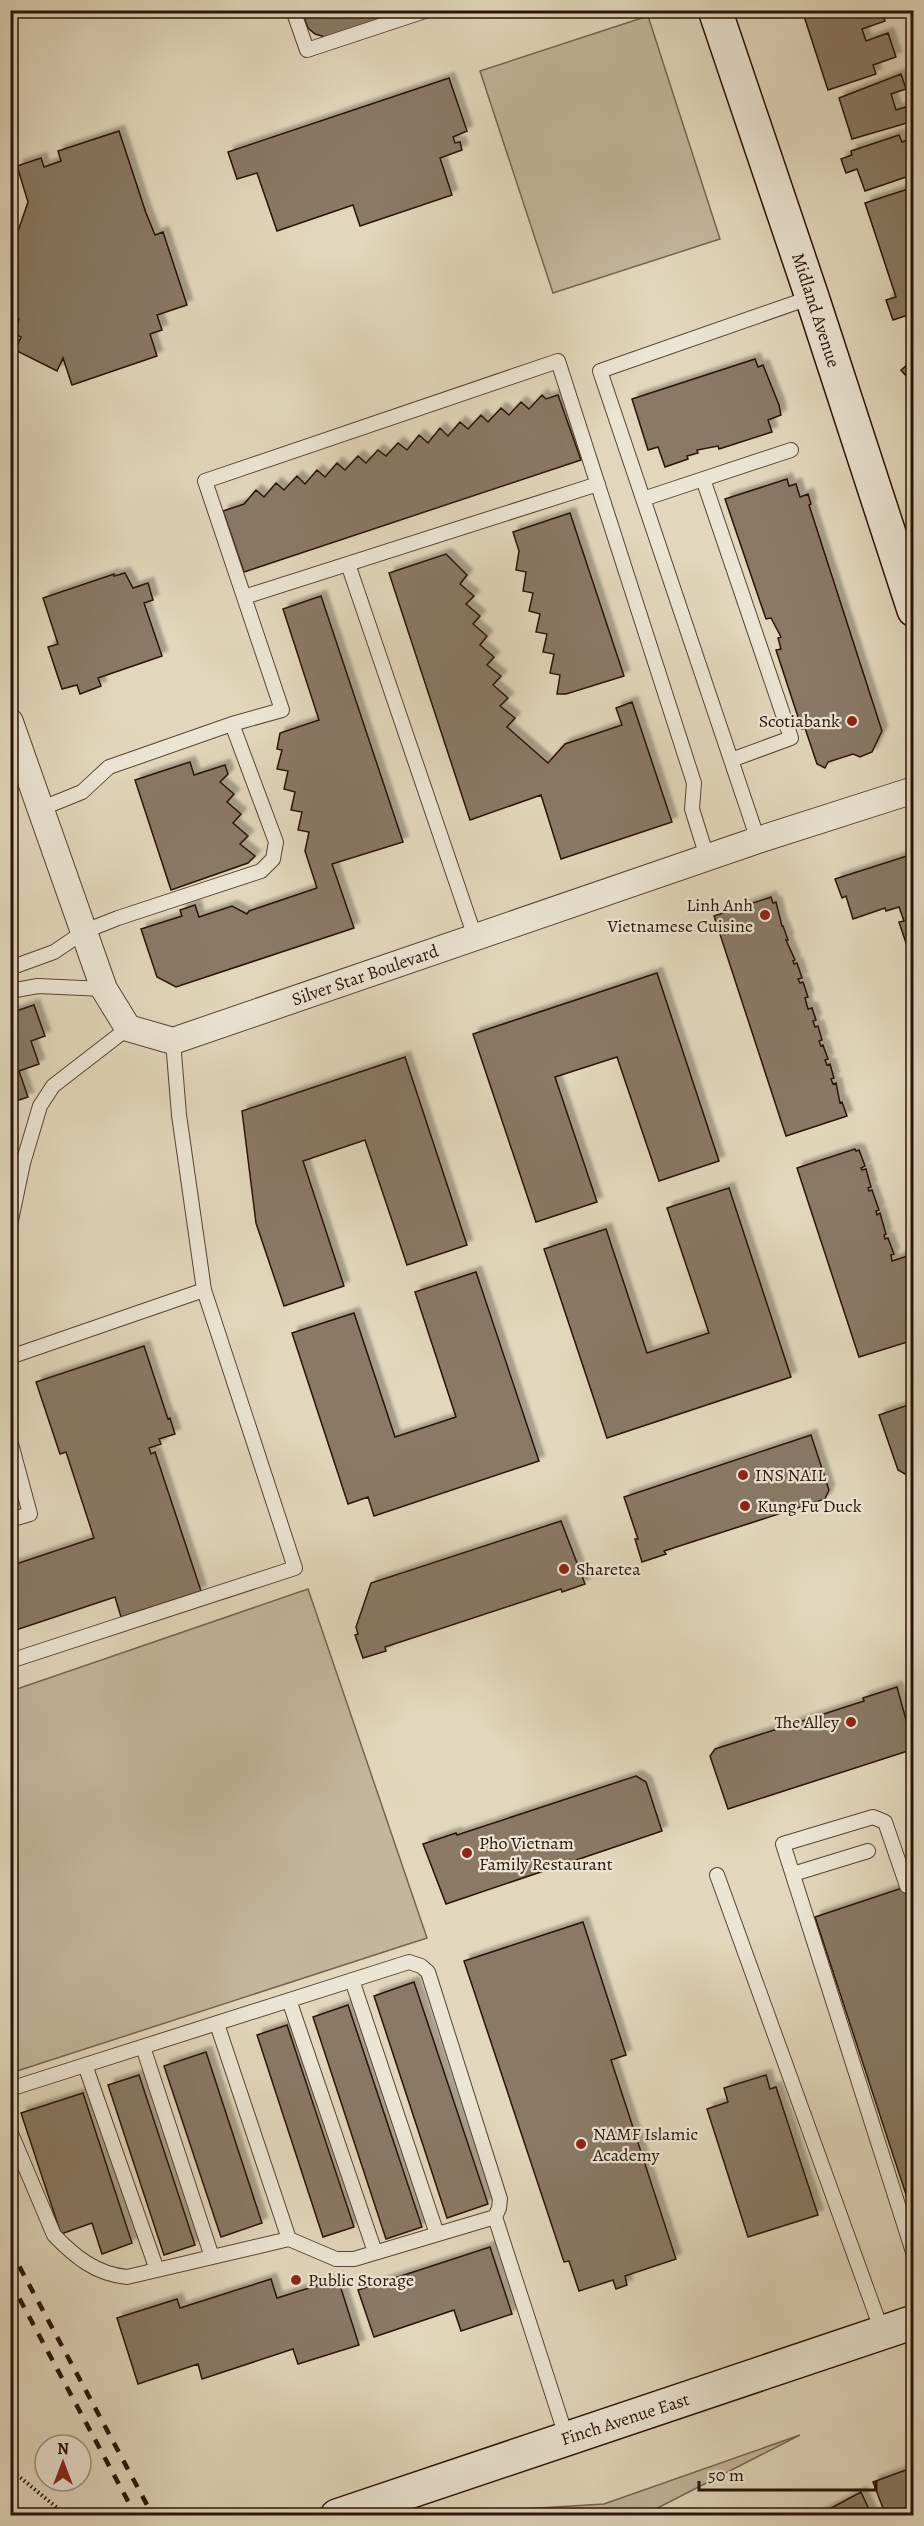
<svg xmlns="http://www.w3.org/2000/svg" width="924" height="2526" viewBox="0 0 924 2526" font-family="Alegreya,serif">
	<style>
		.green { fill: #c3b69d; stroke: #766452; stroke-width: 1.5 }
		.building { fill: #897965; stroke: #291307; stroke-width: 1.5; filter: url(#shadow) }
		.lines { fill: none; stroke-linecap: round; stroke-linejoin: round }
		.service-casing { stroke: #574434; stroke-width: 16 }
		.minor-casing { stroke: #574434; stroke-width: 28 }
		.secondary-casing { stroke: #291307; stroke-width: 36 }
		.path { stroke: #291307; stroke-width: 4; stroke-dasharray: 1.5 3; stroke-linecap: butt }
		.service { stroke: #ece5d3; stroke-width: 14 }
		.minor { stroke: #ece5d3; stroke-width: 26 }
		.secondary { stroke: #ece5d3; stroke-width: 33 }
		.rail { stroke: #291307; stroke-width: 4.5; stroke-dasharray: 10 10; stroke-linecap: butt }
		.poi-dot { fill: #8f2418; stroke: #ece5d3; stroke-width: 2 }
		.labels { text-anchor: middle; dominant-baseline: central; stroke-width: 4.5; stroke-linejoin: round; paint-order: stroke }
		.street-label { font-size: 18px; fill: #291307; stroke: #ece5d3 }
		.poi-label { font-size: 18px; fill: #291307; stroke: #ece5d3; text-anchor: start }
	</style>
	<defs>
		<filter id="shadow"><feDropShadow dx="5.5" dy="-5.5" stdDeviation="1.5" flood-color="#0004"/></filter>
	</defs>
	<rect width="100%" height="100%" fill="#e2d7bc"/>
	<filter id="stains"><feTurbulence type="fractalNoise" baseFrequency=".00333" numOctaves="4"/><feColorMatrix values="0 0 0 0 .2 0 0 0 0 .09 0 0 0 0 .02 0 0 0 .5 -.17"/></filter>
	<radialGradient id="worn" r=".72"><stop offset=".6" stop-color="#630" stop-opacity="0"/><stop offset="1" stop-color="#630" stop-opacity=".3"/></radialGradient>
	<!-- green -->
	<path class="green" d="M648 16 720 239 553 293 480 71Z
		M308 1589 427 1938 11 2073V1691Z
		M800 2435 644 2515H502L523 2509 604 2504Z"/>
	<!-- building -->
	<path class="building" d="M301 10H388L390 18 330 37H325L315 34 308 28Z
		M802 10H881L885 21 862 29 866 41 888 33 896 57 873 65 876 74 828 90Z
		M901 74 906 89 891 94 896 110 912 105 914 121 852 139 839 98Z
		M449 78 467 131 453 137 455 143 460 142 462 150 440 158 452 195 360 226 353 205 277 231 257 173 237 179 228 152Z
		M119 131 146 213 155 235 163 232 187 305 157 315 162 330 150 334 157 356 72 385 63 358 57 371 15 350 21 337 13 333 19 319 14 317 10 305V244L14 243 28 202 17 166 41 158 44 167 61 161 58 151Z
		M899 135 902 142 914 138V167L910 168 912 175 865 191 857 169 846 173 841 159 852 155 851 151Z
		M914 187V313L893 320 886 300 896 297 865 203Z
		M755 359 758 367 763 365 779 405 781 415 768 420 772 432 719 449 718 446 697 450 698 453 687 456 688 459 665 467 658 447 648 450 632 399Z
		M914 359V385L901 370Z
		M542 395 546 399 558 395 581 460 244 572 223 511 244 504 256 490 264 497 276 483 284 490 297 476 305 484 317 470 325 477 337 463 345 470 358 456 366 463 378 450 386 456 398 443 407 450 419 435 428 443 440 428 448 436 460 422 468 429 481 415 488 422 501 408 509 415 521 402 529 409Z
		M787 479 789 486 796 484 800 497 808 494 811 504 809 505 882 731 872 752 860 757 853 754 828 762 825 768 817 764 805 728 802 729 776 650 781 649 778 638 781 637 771 618 766 619 725 499Z
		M570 513 624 676 566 694H557L560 675 550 673 554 654 543 652 547 634 536 632 540 614 529 611 533 593 523 591 526 572 516 570 519 551 513 532Z
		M446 554 467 575 460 584 474 596 466 604 480 616 473 624 487 636 480 645 494 657 487 665 501 676 493 685 508 698 500 706 515 718 507 727 548 763 565 744 622 725 616 708 632 702 672 822 561 859 541 795 470 820 389 573Z
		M125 573 133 588 148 583 153 600 144 603 162 656 98 678 101 686 80 694 77 685 62 689 48 647 58 644 43 598 114 574V576Z
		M321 596 403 842 332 864 354 928 176 987 157 977 141 929 182 916 180 910 195 905 199 917 232 906 247 914 249 911 317 888 305 851 309 832 298 830 302 812 291 810 295 792 284 789 288 771 277 769 282 750 277 749 280 733 319 720 283 609Z
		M190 762 194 775 225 765 228 774 220 782 234 794 227 802 241 814 233 823 248 836 240 844 255 856 248 863 171 890 135 780Z
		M910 855H914V967L899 922 904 921 899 907 886 911 885 908 853 919 846 896 842 898 835 879Z
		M771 897 773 903 776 902 782 926H783L788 940H786L795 960 793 961 794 964 797 963 802 978 798 979 800 983 803 982 808 997 805 998 808 1009 812 1008 816 1020 813 1021 815 1027 818 1026 822 1040 819 1041 821 1046 823 1045 828 1059 825 1060 827 1065 830 1064 834 1078 831 1079 833 1084 836 1083 840 1103 842 1102 847 1116 786 1136 714 916Z
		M657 973 719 1161 659 1181 617 1057 555 1077 597 1202 536 1222 473 1034Z
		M34 1005 45 1036 31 1041 39 1064 19 1071 28 1097 10 1103V1013Z
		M405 1057 467 1245 407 1265 365 1140 303 1161 344 1286 284 1306 256 1223 242 1111Z
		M855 1149 856 1151 859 1150 865 1166 861 1168 862 1170 866 1169 871 1187 868 1188 869 1191 872 1190 879 1210 876 1211 877 1215 880 1213 886 1234 884 1235 885 1239 888 1238 894 1254 891 1255 892 1261 914 1254V1340L859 1357 797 1168Z
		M729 1188 791 1377 607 1438 544 1249 606 1229 647 1353 709 1333 667 1208Z
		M476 1272 539 1461 374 1516 368 1497 348 1504 292 1333 354 1313 395 1437 456 1417 415 1292Z
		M144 1346 168 1419 170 1418 175 1434 159 1439 161 1444 149 1448 151 1454 155 1452 201 1591 121 1617 115 1597 10 1632V1566L94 1538 66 1452 60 1454 36 1382Z
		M914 1403V1471L905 1474 898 1470 879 1415Z
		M811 1435 829 1490 825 1499 664 1551 666 1554 642 1562 635 1539H638L624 1497Z
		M561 1521 585 1584 562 1592 561 1589 385 1647 386 1651 363 1658 355 1635 358 1634 356 1627 371 1583Z
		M897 1687 914 1749 728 1809 710 1756 715 1749 864 1701 863 1698Z
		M636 1776 646 1782 662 1831 446 1904 423 1844 456 1833 457 1835Z
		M914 1884V2219L815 1917Z
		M583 1922 626 2055 611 2060 676 2259 625 2276 627 2285 616 2289 613 2280 579 2291 569 2261 564 2262 464 1961Z
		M414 1982 488 2204 447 2218 374 1996Z
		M348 2005 422 2227 386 2239 313 2017Z
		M287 2025 354 2227 323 2237 257 2035Z
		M206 2052 262 2223 221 2237 164 2066Z
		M139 2075 195 2245 164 2255 108 2085Z
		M766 2075 770 2089 776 2087 818 2215 748 2237 707 2109 728 2102 724 2088Z
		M83 2093 132 2243 102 2254 92 2223 61 2234 21 2113Z
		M490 2247 512 2314 461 2331 454 2310 374 2337 358 2290Z
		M271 2279 277 2298 338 2279 359 2345 298 2364 293 2349 202 2379 198 2364 138 2384 117 2318 177 2299 180 2308Z
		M914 2467V2516H886L873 2482Z
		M861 2492 872 2516H816Z"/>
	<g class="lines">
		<!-- service casing -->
		<g class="service-casing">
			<path id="service" d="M293 10 307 50 428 10
				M703 479 791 738 731 760
				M643 499 791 450
				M348 564 475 937
				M244 597 598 484
				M232 724 282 710 205 481 558 361 694 783 692 809 707 857
				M758 840 600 371 812 297
				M10 968 54 952 85 931 118 918 261 871 273 859 276 842 232 724 109 767 82 792 40 809
				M10 991 38 986 104 989
				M10 1225 23 1163 40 1106 53 1086 128 1028
				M10 1357 204 1290 179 1115 173 1041
				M10 1440 30 1514 10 1520
				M10 1661 295 1568 204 1290
				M793 1874 868 1851
				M717 1875 883 2334
				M907 1886 885 1822 873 1817 783 1844 914 2255
				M352 1980 437 2234
				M289 2000 375 2252
				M217 2024 289 2239
				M143 2047 212 2257
				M85 2065 157 2270
				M10 2091 16 2087 409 1962 421 1966 428 1972 500 2199 499 2208 495 2217 354 2259H336L289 2239 127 2277C96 2274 75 2257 54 2235L10 2131
				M495 2217 567 2439"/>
		</g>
		<!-- minor casing -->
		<g class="minor-casing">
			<path id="minor" d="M10 722 104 989 128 1028 173 1041 758 840 914 790"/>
		</g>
		<!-- secondary casing -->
		<g class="secondary-casing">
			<path id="secondary" d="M715 10 812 297 914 610
				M337 2516 914 2322"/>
		</g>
		<!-- path -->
		<path class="path" d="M10 2469 67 2516"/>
		<!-- service -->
		<use href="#service" class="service"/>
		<!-- minor -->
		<use href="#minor" class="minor"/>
		<!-- secondary -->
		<use href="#secondary" class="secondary"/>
		<!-- rail -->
		<path class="rail" d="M10 2249 153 2516
			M10 2281 136 2516"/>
	</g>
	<!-- markers -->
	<g class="poi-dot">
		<circle cx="852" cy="721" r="6"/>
		<circle cx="765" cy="915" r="6"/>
		<circle cx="743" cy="1475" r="6"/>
		<circle cx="745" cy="1506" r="6"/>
		<circle cx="564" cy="1569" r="6"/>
		<circle cx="851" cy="1722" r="6"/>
		<circle cx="467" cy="1853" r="6"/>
		<circle cx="581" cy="2144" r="6"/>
		<circle cx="296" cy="2280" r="6"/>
	</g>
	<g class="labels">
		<!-- street labels -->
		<g class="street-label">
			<text transform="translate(816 310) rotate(72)">Midland Avenue</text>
			<text transform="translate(365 975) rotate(-19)">Silver Star Boulevard</text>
			<text transform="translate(625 2419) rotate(-18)">Finch Avenue East</text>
		</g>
		<!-- poi labels -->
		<g class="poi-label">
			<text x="840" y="721" text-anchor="end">Scotiabank</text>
			<text x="753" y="905" text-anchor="end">Linh Anh<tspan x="753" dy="21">Vietnamese Cuisine</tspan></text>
			<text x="755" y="1475">INS NAIL</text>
			<text x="757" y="1506">Kung Fu Duck</text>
			<text x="576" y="1569">Sharetea</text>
			<text x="839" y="1722" text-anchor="end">The Alley</text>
			<text x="479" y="1843">Pho Vietnam<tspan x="479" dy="21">Family Restaurant</tspan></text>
			<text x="593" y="2134">NAMF Islamic<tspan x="593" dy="21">Academy</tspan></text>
			<text x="308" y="2280">Public Storage</text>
		</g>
	</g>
	<!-- margin -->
	<rect width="924" height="2526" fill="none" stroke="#e2d7bc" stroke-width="36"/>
	<rect x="12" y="12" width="900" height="2502" fill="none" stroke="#291307" stroke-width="3"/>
	<rect x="18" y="18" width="888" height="2490" fill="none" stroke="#291307" stroke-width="1.5"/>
	<!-- north arrow -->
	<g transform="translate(63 2463)"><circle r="28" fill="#ece5d3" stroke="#9e9181" stroke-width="1.5"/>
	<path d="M0-4.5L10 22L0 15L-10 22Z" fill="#8f2418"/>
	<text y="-9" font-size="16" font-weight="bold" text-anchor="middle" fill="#291307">N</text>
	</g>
	<!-- scale -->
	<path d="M699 2481v9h177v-9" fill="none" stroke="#291307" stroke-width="3"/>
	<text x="708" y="2481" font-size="18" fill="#291307" stroke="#ece5d3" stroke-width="4.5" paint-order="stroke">50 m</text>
	<rect width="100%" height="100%" filter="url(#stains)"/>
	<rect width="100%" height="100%" fill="url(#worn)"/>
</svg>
